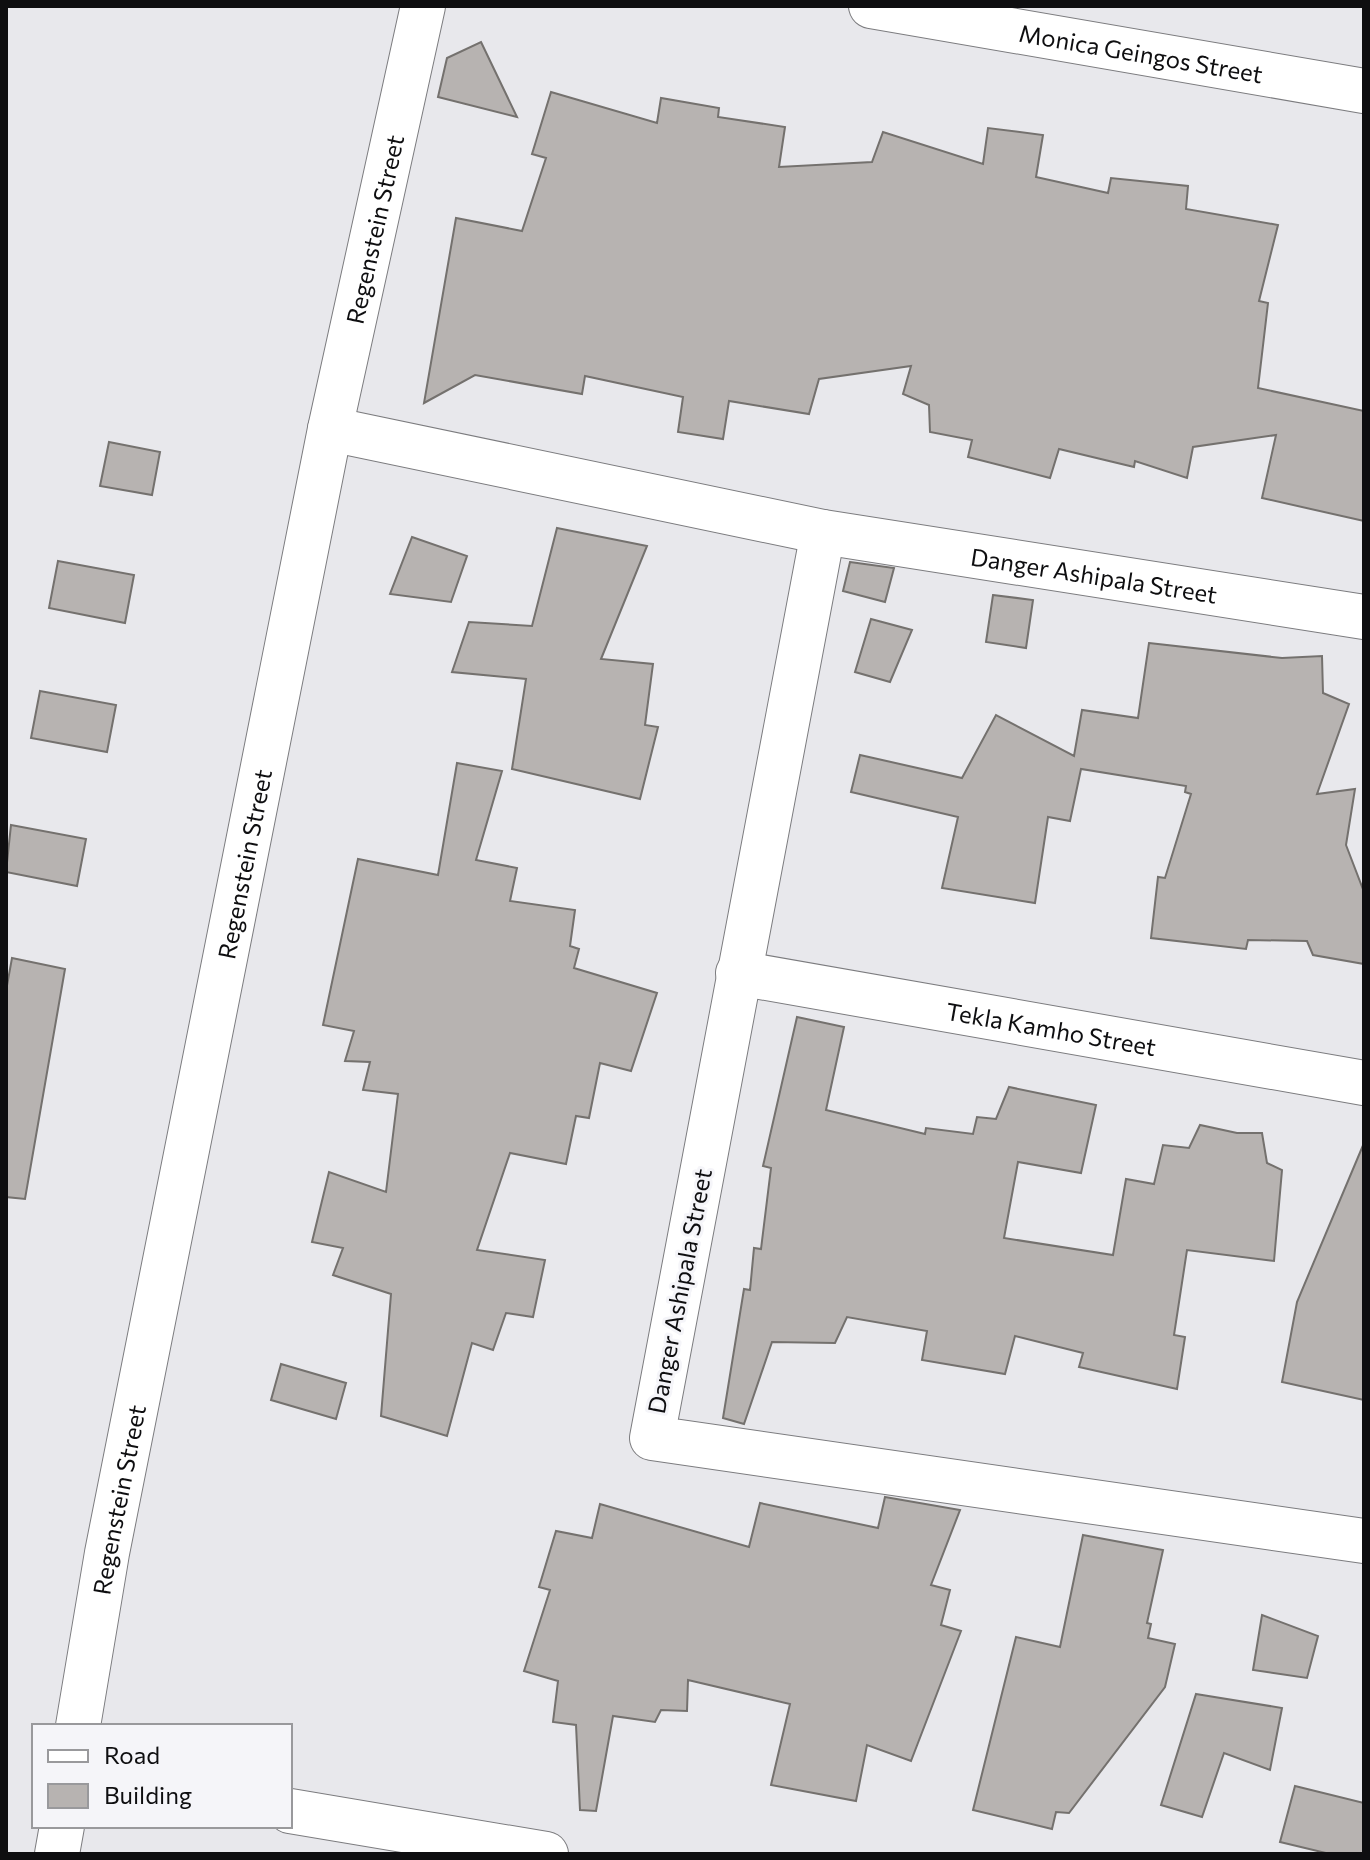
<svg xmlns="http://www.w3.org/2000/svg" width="1370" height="1860" viewBox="0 0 1370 1860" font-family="Commissioner,sans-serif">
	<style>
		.building { fill: #b7b3b1; stroke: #74716e; stroke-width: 2 }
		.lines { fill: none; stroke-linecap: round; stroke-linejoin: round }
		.minor-casing { stroke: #7c7c7f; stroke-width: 46 }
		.minor { stroke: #fff; stroke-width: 44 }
		.labels { text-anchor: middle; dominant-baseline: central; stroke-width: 6; stroke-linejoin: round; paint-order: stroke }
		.street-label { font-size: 24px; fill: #0e0e10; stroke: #f5f5f9 }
	</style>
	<rect width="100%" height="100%" fill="#e8e8ec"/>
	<!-- building -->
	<path class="building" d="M481 42 517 117 438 97 447 58Z
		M551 92 657 123 661 98 719 108 718 117 785 127 779 167 872 162 883 132 983 164 988 128 1043 135 1036 177 1108 193 1111 178 1188 186 1186 209 1278 225 1259 301 1268 303 1258 388 1364 411V521L1262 498 1276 435 1193 447 1187 478 1135 461 1134 467 1059 449 1050 478 968 457 972 440 930 432 929 405 903 394 911 366 819 379 809 414 729 401 723 439 678 432 683 397 585 376 582 394 475 375 424 403 456 218 522 231 546 158 532 154Z
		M109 442 160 452 152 495 100 486Z
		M557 528 647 546 601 659 653 664 645 725 658 727 640 799 512 769 526 679 452 672 469 622 532 626Z
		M412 537 467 556 451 602 390 594Z
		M58 561 134 575 125 623 49 608Z
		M850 562 894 568 885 602 843 591Z
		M993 595 1033 600 1026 648 986 642Z
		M871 619 912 630 890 682 855 672Z
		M1149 643 1282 658 1322 656 1323 693 1349 704 1317 794 1355 789 1346 845 1364 892V964L1313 955 1307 941 1248 940 1246 949 1151 938 1158 877 1165 878 1191 794 1185 792 1186 786 1081 769 1070 821 1048 817 1035 903 942 888 958 817 851 792 860 755 962 778 996 715 1074 756 1082 710 1138 718Z
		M40 691 116 705 107 752 31 738Z
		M457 763 502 771 476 860 517 868 510 901 575 910 570 946 579 949 574 968 657 993 631 1071 600 1063 589 1118 576 1116 566 1164 510 1153 477 1250 545 1260 533 1317 506 1313 493 1350 472 1343 447 1436 381 1416 391 1294 333 1275 343 1248 312 1242 329 1172 386 1192 398 1094 363 1090 370 1062 345 1061 354 1031 323 1025 358 859 438 875Z
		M11 825 86 839 77 886 6 872Z
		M12 958 65 969 25 1199 6 1197V991Z
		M797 1017 844 1027 826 1110 925 1134 926 1128 973 1134 977 1117 996 1119 1009 1087 1096 1105 1081 1173 1018 1162 1004 1238 1113 1255 1126 1179 1154 1184 1163 1145 1189 1148 1200 1125 1237 1133H1262L1267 1163 1282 1170 1274 1261 1187 1250 1174 1335 1185 1337 1177 1389 1079 1367 1083 1353 1015 1336 1005 1374 922 1360 927 1331 847 1317 835 1343 772 1342 744 1424 723 1418 744 1289 750 1290 754 1248 761 1249 771 1168 763 1166Z
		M1364 1143V1400L1282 1382 1297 1302Z
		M281 1364 346 1383 336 1419 271 1400Z
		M885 1497 960 1510 931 1585 950 1590 941 1625 961 1631 911 1761 867 1745 856 1801 771 1785 790 1704 688 1680 687 1711 661 1710 655 1722 613 1716 596 1811 580 1810 576 1725 553 1722 558 1681 524 1671 550 1590 539 1587 556 1531 592 1538 600 1504 749 1547 760 1503 878 1528Z
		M1083 1535 1163 1550 1147 1623 1151 1624 1148 1638 1175 1644 1165 1687 1069 1813 1056 1812 1052 1829 973 1810 1016 1637 1060 1647Z
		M1262 1615 1318 1636 1307 1678 1253 1670Z
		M1196 1694 1282 1708 1270 1770 1224 1753 1202 1817 1161 1805Z
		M1295 1786 1364 1803V1854H1330L1280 1842Z"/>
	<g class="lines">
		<!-- minor casing -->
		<g class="minor-casing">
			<g id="minor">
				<path id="s1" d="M871 6 1364 91"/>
				<path id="s2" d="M330 429 823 532 1364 617"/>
				<path d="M823 532 652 1438 1364 1541"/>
				<path id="s3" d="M738 973 1364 1083"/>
				<path id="s4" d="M78 1726 107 1553 330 429 423 6"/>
				<path d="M290 1811 546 1854"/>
				<path d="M57 1854 62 1826"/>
			</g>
		</g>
		<!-- minor -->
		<use href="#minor" class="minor"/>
	</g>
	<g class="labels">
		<!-- street labels -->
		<g class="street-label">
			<text stroke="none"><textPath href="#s1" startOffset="274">Monica Geingos Street</textPath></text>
			<text stroke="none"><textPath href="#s4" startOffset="1526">Regenstein Street</textPath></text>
			<text stroke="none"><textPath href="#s2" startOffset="778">Danger Ashipala Street</textPath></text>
			<text stroke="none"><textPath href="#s4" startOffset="878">Regenstein Street</textPath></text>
			<text stroke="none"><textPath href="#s3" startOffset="318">Tekla Kamho Street</textPath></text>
			<text transform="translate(679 1291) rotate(-79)">Danger Ashipala Street</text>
			<text stroke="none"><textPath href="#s4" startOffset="230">Regenstein Street</textPath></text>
		</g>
	</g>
	<!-- border -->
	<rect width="1370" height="1860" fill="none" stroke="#0e0e10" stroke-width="16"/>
	<!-- legend -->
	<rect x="32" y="1724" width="260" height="104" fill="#f5f5f9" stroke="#99999c" stroke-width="2"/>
	<rect x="48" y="1750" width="40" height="12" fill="#ffffff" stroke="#99999c" stroke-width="2"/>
	<text x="104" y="1764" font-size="24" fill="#0e0e10">Road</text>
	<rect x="48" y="1784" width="40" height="24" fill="#b7b3b1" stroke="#99999c" stroke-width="2"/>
	<text x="104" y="1804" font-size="24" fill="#0e0e10">Building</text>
</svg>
